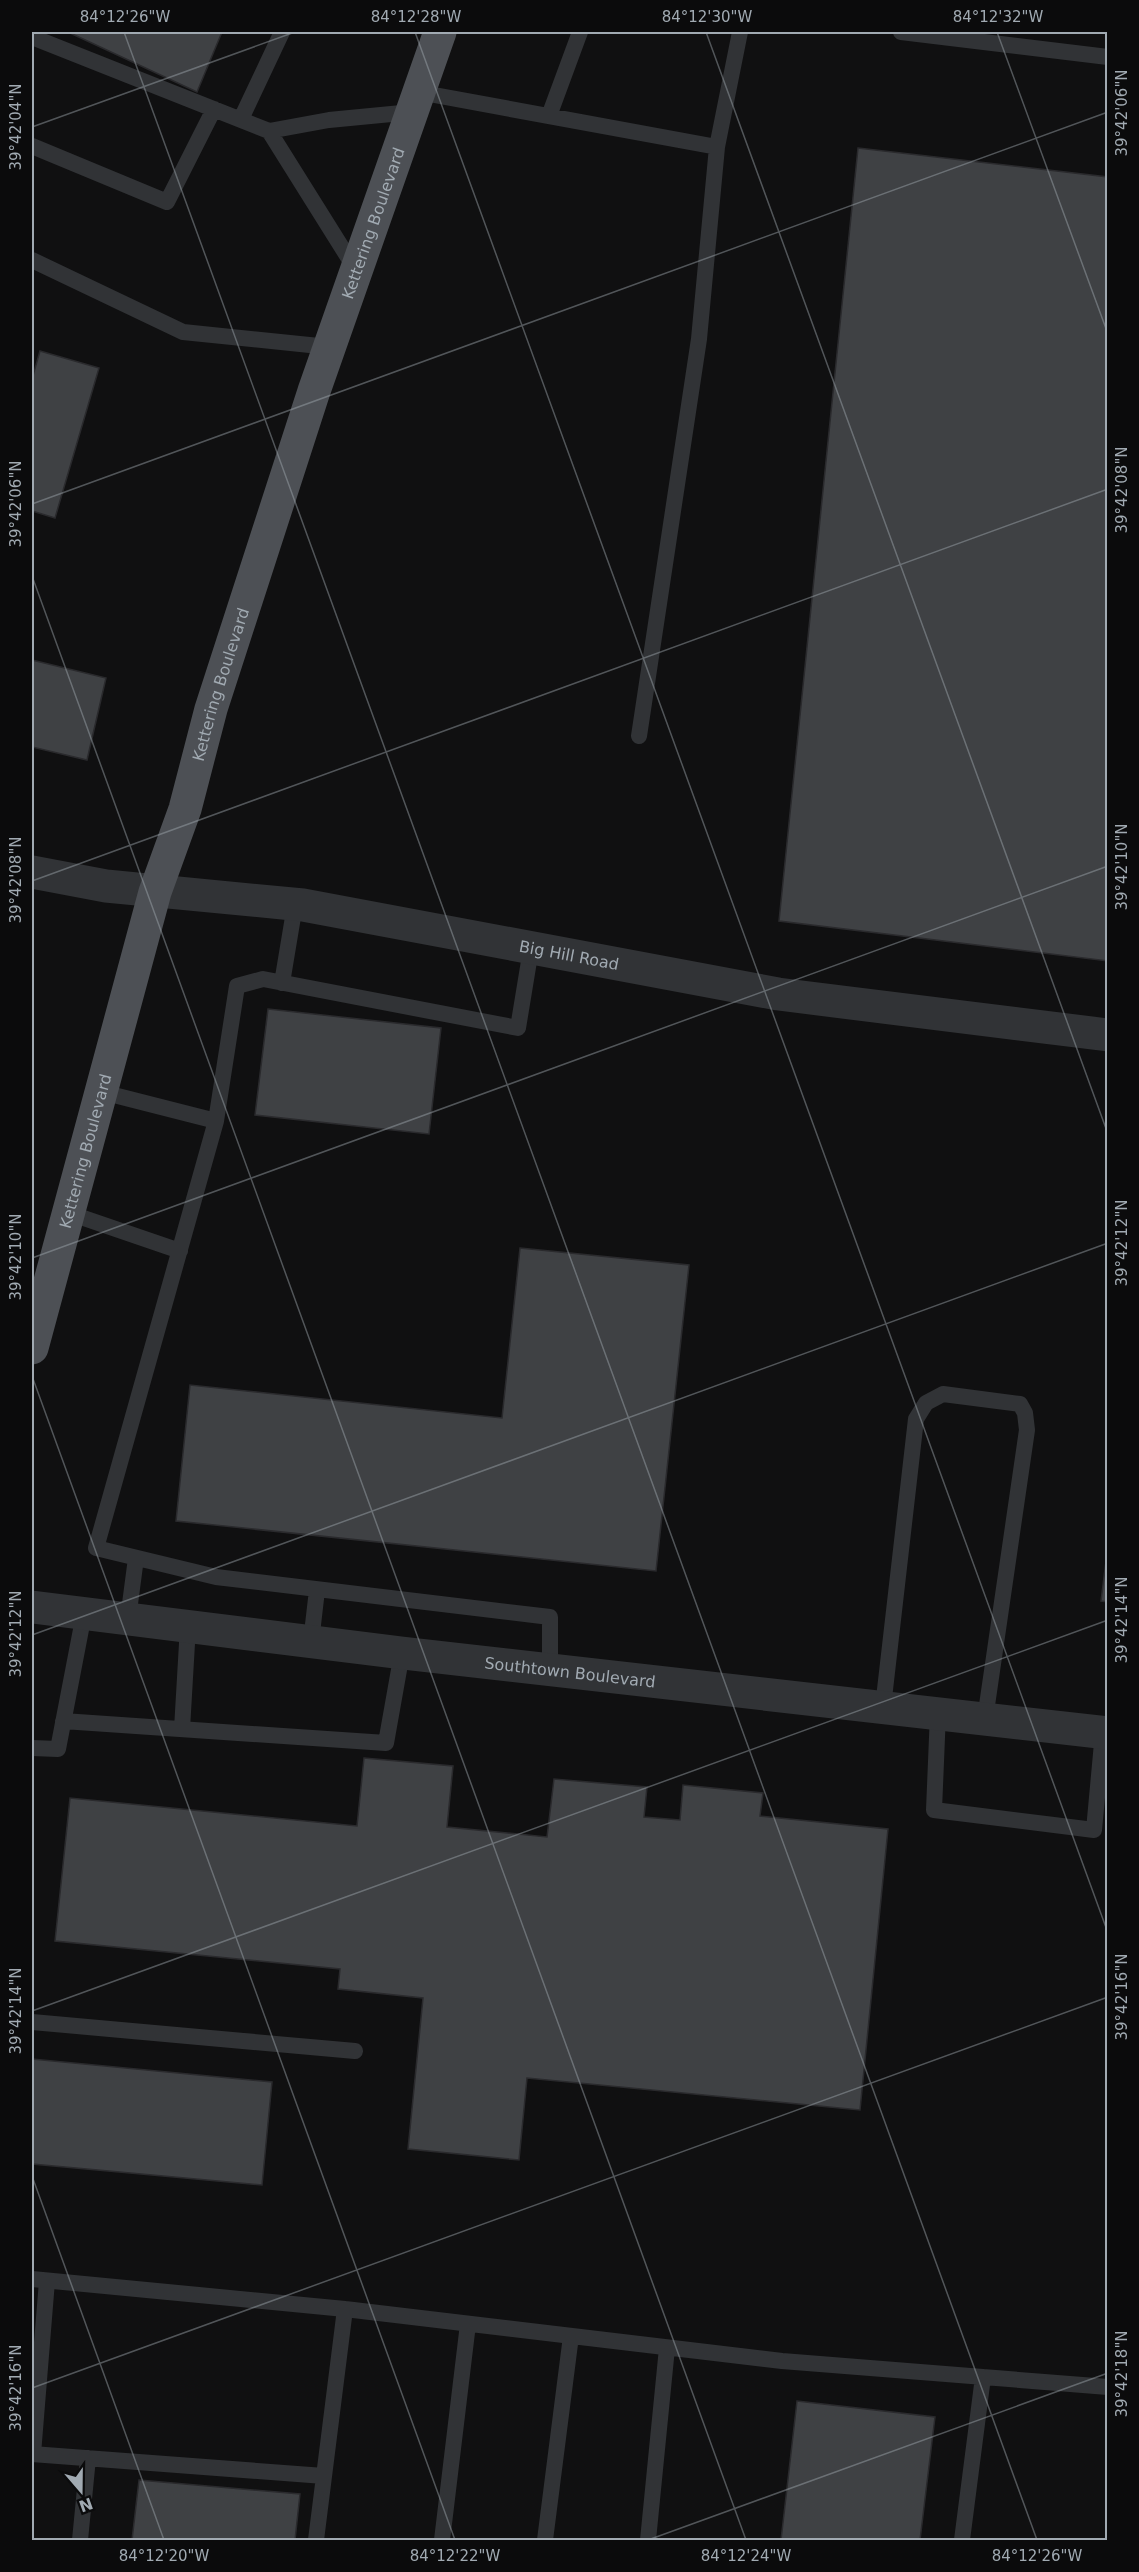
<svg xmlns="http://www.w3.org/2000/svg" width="1139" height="2572" viewBox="0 0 1139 2572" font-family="'DejaVu Sans',sans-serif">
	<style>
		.building { fill: #3f4144; stroke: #2a2a2d; stroke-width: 1.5 }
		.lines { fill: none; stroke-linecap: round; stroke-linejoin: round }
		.service { stroke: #313336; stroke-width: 16 }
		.minor { stroke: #313336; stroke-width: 33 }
		.tertiary { stroke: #313336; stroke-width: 33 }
		.primary { stroke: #4d5055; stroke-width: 33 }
		.ticks { fill: none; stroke: #a1aab2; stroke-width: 1.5; stroke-opacity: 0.45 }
		.labels { text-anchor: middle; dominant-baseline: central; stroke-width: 4.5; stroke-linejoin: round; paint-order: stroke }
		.street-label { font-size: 16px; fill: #a1aab2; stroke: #0b0b0c }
		.neatline { fill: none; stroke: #a1aab2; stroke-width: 2 }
		.ticks-label { font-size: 15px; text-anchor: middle; fill: #a1aab2 }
	</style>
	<rect width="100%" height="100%" fill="#101011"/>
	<!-- building -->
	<path class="building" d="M68 32H222L197 92Z
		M858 148 1108 177V961L779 921Z
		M40 351 99 368 55 518 32 511V379Z
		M32 660 106 678 87 760 32 747Z
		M268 1009 441 1028 429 1134 255 1115Z
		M520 1248 689 1265 656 1571 176 1521 190 1385 502 1418Z
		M1108 1545V1602L1101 1601Z
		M364 1758 453 1766 447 1827 547 1837 554 1779 647 1787 644 1817 680 1820 683 1785 763 1793 760 1816 888 1829 860 2110 527 2078 519 2160 408 2149 423 1998 338 1989 340 1969 55 1941 70 1798 357 1826Z
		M32 2059 272 2082 262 2185 32 2164Z
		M797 2401 935 2417 920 2540H781Z
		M139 2480 300 2494 295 2540H132Z"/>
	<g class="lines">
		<!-- service -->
		<path class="service" d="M901 32 1108 57
			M32 37 269 131
			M418 92 717 147 699 339 639 736
			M549 116 580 32
			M241 119 282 32
			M32 146 167 202 214 109
			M717 147 740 32
			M32 260 183 332 329 347
			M356 270 269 131 329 120 412 112
			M282 983 295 905
			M102 1092 216 1121 96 1548 216 1577 550 1617V1669
			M216 1121 237 986 263 979 518 1028 531 949
			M69 1213 180 1251
			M128 1619 136 1558
			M311 1642 317 1590
			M883 1707 916 1419 926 1403 943 1394 1020 1404 1025 1413 1027 1430 985 1719
			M938 1713 934 1810 1094 1830 1103 1732
			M63 1721 386 1743 402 1653
			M182 1729 188 1626
			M32 1748 58 1749 84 1614
			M32 2022 355 2051
			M32 2279 345 2309 782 2361 1108 2387
			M32 2454 324 2476
			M33 2454 47 2281
			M80 2540 88 2458
			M316 2540 345 2309
			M442 2540 468 2324
			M545 2540 571 2336
			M648 2540 667 2348
			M962 2540 983 2377"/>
		<!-- minor -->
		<path class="minor" id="s1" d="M32 1607 402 1653 1108 1733"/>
		<!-- tertiary -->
		<path class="tertiary" id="s2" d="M32 872 106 886 303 905 778 994 1108 1035"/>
		<!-- primary -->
		<path class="primary" id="s3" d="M32 1348 155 892 185 809 211 709 314 391 440 32"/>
	</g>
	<!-- ticks -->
	<path class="ticks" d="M124 32 1037 2540M415 32 1108 1933M706 32 1108 1134M997 32 1108 334M32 127 295 32M32 504 1108 112M32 576 746 2540M32 881 1108 489M32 1258 1108 866M32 1376 455 2540M32 1635 1108 1243M32 2011 1108 1620M32 2176 164 2540M32 2388 1108 1997M648 2540 1108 2373"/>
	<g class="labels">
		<!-- street labels -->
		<g class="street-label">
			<text stroke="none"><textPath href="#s3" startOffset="1176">Kettering Boulevard</textPath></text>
			<text stroke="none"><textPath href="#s3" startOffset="690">Kettering Boulevard</textPath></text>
			<text stroke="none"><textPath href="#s2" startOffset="544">Big Hill Road</textPath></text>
			<text stroke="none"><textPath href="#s3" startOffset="204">Kettering Boulevard</textPath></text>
			<text stroke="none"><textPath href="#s1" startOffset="542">Southtown Boulevard</textPath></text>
		</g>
	</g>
	<!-- border -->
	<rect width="1139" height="2572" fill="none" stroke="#0b0b0c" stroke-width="66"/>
	<!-- north arrow -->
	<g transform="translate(81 2491) rotate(160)" stroke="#0b0b0c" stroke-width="4.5" paint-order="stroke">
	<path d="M0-4.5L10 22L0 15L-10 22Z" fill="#a1aab2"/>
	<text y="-9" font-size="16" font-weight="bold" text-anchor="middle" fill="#a1aab2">N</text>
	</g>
	<rect x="33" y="33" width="1073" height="2506" class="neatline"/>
	<g class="ticks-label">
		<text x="125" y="22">84°12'26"W</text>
		<text x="416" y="22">84°12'28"W</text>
		<text x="707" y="22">84°12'30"W</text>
		<text x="998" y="22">84°12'32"W</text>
		<text transform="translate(1122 113) rotate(-90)" y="5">39°42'06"N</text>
		<text transform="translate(16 127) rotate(-90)" y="5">39°42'04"N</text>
		<text transform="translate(1122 490) rotate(-90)" y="5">39°42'08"N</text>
		<text transform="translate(16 504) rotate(-90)" y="5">39°42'06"N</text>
		<text transform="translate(1122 867) rotate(-90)" y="5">39°42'10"N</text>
		<text transform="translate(16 880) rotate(-90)" y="5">39°42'08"N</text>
		<text transform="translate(1122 1243) rotate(-90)" y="5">39°42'12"N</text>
		<text transform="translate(16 1257) rotate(-90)" y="5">39°42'10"N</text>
		<text transform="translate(1122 1620) rotate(-90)" y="5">39°42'14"N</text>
		<text transform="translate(16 1634) rotate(-90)" y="5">39°42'12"N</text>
		<text transform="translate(1122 1997) rotate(-90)" y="5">39°42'16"N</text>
		<text transform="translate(16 2011) rotate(-90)" y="5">39°42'14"N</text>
		<text transform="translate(1122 2374) rotate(-90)" y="5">39°42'18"N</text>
		<text transform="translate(16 2388) rotate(-90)" y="5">39°42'16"N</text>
		<text x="164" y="2561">84°12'20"W</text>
		<text x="455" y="2561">84°12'22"W</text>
		<text x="746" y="2561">84°12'24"W</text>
		<text x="1037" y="2561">84°12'26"W</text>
	</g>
</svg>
